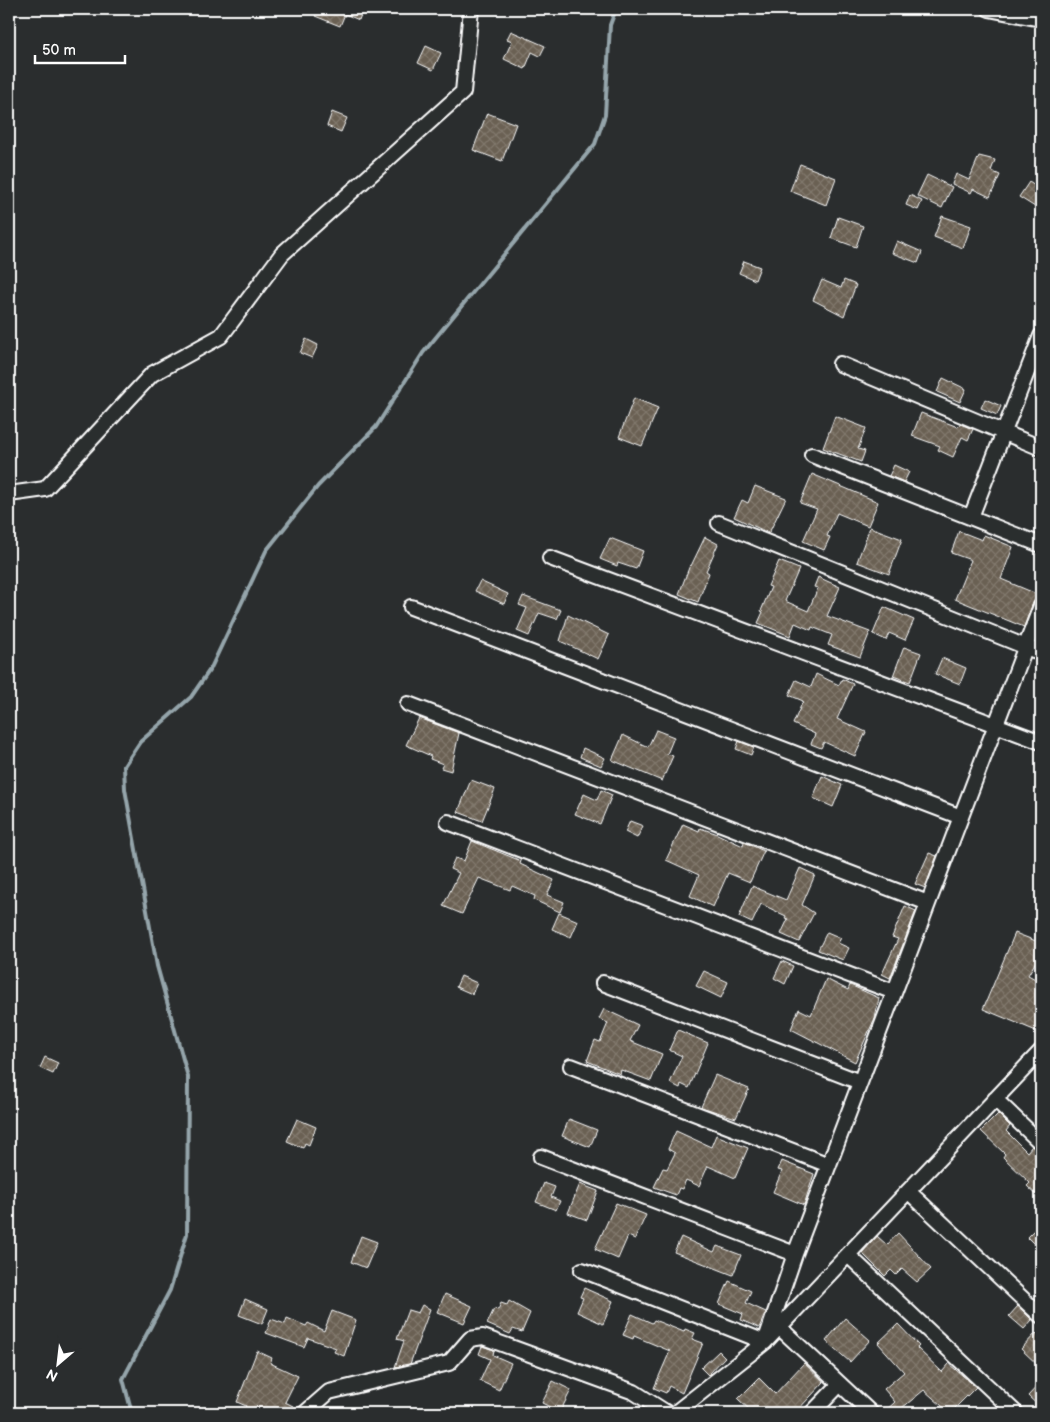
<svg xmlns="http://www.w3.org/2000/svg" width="1050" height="1422" viewBox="0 0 1050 1422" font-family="'Balsamiq Sans',sans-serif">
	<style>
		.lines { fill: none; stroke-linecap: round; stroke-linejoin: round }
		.stream { stroke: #95a5ab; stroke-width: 4 }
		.building { fill: url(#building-cross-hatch); stroke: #fff }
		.minor-casing { stroke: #fff; stroke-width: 18 }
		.minor { stroke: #2a2d2e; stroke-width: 14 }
	</style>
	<defs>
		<pattern id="building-cross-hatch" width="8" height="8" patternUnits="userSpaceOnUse" patternTransform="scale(1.25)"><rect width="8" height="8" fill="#6a6052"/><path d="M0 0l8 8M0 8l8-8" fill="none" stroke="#80786c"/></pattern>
	</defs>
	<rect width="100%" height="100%" fill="#2a2d2e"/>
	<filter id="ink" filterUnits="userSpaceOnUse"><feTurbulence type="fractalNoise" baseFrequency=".02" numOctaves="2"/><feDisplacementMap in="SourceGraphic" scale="10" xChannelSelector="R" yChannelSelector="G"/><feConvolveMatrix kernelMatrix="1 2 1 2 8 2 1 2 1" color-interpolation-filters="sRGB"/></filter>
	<g filter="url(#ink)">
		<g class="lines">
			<!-- stream -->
			<path class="stream" d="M132 1413 123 1379 170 1290 187 1234 188 1077 157 966 125 789 124 766 140 742 191 697 211 668 266 551 318 486 376 427 423 353 595 144 605 115 610 25 616 9"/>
		</g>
		<!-- building -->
		<path class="building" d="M318 9H363L359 20 345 14 340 26 315 16Z
			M511 31 545 46 540 56 532 52 525 69 504 59 512 41 507 39Z
			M426 46 441 53 433 70 418 63Z
			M332 112 347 118 341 132 327 126Z
			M487 113 516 124 502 161 473 150Z
			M979 156 995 160 991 171 1000 175 990 197 973 189 971 193 952 184 956 174 969 180Z
			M800 164 836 178 826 205 790 191Z
			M927 175 952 187 942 208 917 196Z
			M1029 182 1041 190V196L1035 207 1019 197Z
			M910 195 922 201 918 210 906 205Z
			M942 216 971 226 963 248 934 237Z
			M838 217 863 226 856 247 831 238Z
			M897 241 922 252 918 263 892 253Z
			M744 261 760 267 755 280 739 273Z
			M822 280 841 288 844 280 856 285 844 316 813 300Z
			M306 339 318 345 312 358 300 353Z
			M943 378 966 389 960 402 937 392Z
			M634 398 658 408 642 446 619 437Z
			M985 399 1001 406 997 415 981 408Z
			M921 413 958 427 960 424 973 429 968 440 962 437 953 457 938 450 940 446 912 436Z
			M835 416 866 428 858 449 865 451 861 462 823 448Z
			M894 465 909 472 904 482 889 476Z
			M812 474 878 502 868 526 837 513 827 536 830 537 824 550 803 541 817 509 800 503Z
			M755 486 786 498 769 533 734 517 742 500 748 503Z
			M870 527 902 539 889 574 857 562Z
			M959 531 982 540 984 535 1013 547 1001 579 1039 595 1033 603 1024 627 955 599 971 560 951 553Z
			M705 537 718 544 706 571 709 573 698 602 679 594 690 565 691 566Z
			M610 538 643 551 636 569 618 563 617 566 600 559Z
			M779 561 799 569 785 601 808 611 818 588 814 587 818 577 840 587 827 616 870 632 860 657 828 645 832 635 812 627 811 630 795 623 790 636 758 623 763 612 761 611 771 587 768 586Z
			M480 581 508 594 504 604 475 591Z
			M523 596 561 610 557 619 539 613 529 636 517 631 527 608 519 605Z
			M884 607 914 620 905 640 889 633 886 640 873 634Z
			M568 615 609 635 598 659 560 641Z
			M904 647 921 653 910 682 893 676Z
			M942 658 966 668 960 684 935 674Z
			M816 674 839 685 842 679 853 684 837 719 866 732 855 756 824 742 821 748 811 744 815 734 793 724 803 701 789 695 796 680 811 687Z
			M419 718 459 733 451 771 441 768 443 764 430 759 431 756 406 745Z
			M656 730 674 737 667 754 673 756 662 781 612 760 623 735 648 747Z
			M739 741 754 747 751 755 736 749Z
			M583 748 605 758 601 766 580 757Z
			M822 776 842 785 833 807 813 798Z
			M471 780 495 789 482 821 458 812Z
			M601 790 612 795 600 824 575 814 584 794 597 800Z
			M630 821 643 826 637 838 625 832Z
			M683 824 699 831 700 828 715 833 743 846 744 842 764 851 750 882 728 873 713 907 690 896 699 875 666 860Z
			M472 841 521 861 520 864 554 880 547 895 564 902 560 912 534 900 535 896 512 886 510 890 479 878 462 914 443 906 459 873 450 869 455 858 464 861Z
			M929 853 937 856 925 888 915 884Z
			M800 868 815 875 802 905 814 913 799 942 781 934 788 919 785 918 786 916 761 904 752 923 739 917 752 886 786 900Z
			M905 906 916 911 890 978 882 974 898 939 892 937Z
			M559 913 578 921 571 937 552 929Z
			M827 932 841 938 838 943 849 948 843 960 818 950Z
			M1015 933 1041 943V953L1028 975 1041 982V1033L983 1009Z
			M782 961 793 966 785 984 774 978Z
			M704 971 728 982 721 998 696 986Z
			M461 976 477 983 472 994 456 987Z
			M826 979 848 990 850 985 879 998 875 1018 855 1062 791 1029 799 1009 811 1015Z
			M604 1009 638 1025 630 1041 662 1054 651 1081 621 1070 620 1074 587 1061 595 1040 600 1042 608 1023 599 1019Z
			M678 1030 708 1043 689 1088 681 1084 680 1088 670 1083 682 1056 669 1050Z
			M45 1057 58 1063 53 1074 40 1068Z
			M715 1075 749 1089 736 1118 701 1107Z
			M998 1114 1010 1126 1006 1131 1027 1152 1032 1146 1041 1154V1199L1027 1186 1030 1183 1003 1157 1005 1154 981 1131Z
			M297 1119 316 1127 309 1145 305 1143 303 1148 287 1141Z
			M569 1119 597 1130 590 1147 562 1136Z
			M676 1131 711 1147 716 1135 748 1148 735 1178 708 1166 699 1186 686 1180 682 1189 679 1188 676 1195 654 1187 663 1168 667 1169 675 1153 668 1149Z
			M782 1161 814 1174 804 1205 773 1192 782 1171 778 1170Z
			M544 1183 555 1187 551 1197 560 1201 556 1210 536 1202Z
			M580 1184 598 1191 587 1220 568 1213Z
			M616 1203 646 1215 635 1239 628 1236 618 1259 595 1249Z
			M1041 1223V1251L1027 1237Z
			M898 1233 931 1269 917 1282 902 1269 896 1275 891 1270 885 1276 862 1253 877 1236 887 1245Z
			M361 1236 377 1242 366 1268 351 1262Z
			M681 1237 714 1252 717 1246 741 1255 733 1275 674 1252Z
			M729 1281 751 1291 746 1303 766 1312 759 1328 741 1320 743 1314 719 1304Z
			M584 1288 613 1301 603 1324 577 1312 583 1298 580 1297Z
			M445 1294 472 1306 464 1323 437 1312Z
			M245 1299 268 1309 262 1324 239 1315Z
			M509 1301 530 1313 522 1332 513 1329 510 1334 487 1324 494 1309 498 1310 501 1303 507 1305Z
			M422 1305 430 1309 410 1364 395 1367 404 1341 397 1339 408 1310 418 1313Z
			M1018 1306 1032 1320 1024 1329 1009 1316Z
			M332 1311 356 1320 344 1356 334 1352 336 1348 308 1338 304 1347 266 1333 271 1319 285 1324 287 1318 306 1326 308 1323 324 1331Z
			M632 1314 652 1323 654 1320 684 1332 685 1329 695 1333 692 1339 703 1343 682 1393 669 1386 666 1393 654 1388 670 1351 634 1336 633 1339 623 1335Z
			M845 1318 870 1340 850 1362 826 1341Z
			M898 1324 919 1346 917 1348 942 1372 949 1364 976 1387 950 1413 924 1390 896 1413H883L895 1402 884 1389 904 1372 878 1343Z
			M1036 1333 1041 1338V1368L1021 1349Z
			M482 1346 494 1350 493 1355 511 1363 499 1390 480 1381 490 1359 479 1354Z
			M257 1351 272 1358 270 1363 298 1376 285 1402 293 1406 290 1413H242L246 1406 237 1402Z
			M719 1351 725 1357 708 1375 701 1368Z
			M804 1363 824 1382 795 1413H753L738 1399 759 1378 775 1394Z
			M553 1381 571 1390 560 1412 542 1403Z
			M1041 1382V1408L1028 1396Z"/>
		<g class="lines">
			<!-- minor casing -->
			<g class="minor-casing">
				<path id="minor" d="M989 9 1041 19
					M840 364 1041 448
					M812 455 1041 545
					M9 494 45 489 152 374 221 336 282 254 463 92 471 9
					M971 517 1041 336
					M719 523 1041 653
					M550 558 1041 742
					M411 607 961 817
					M408 704 928 903
					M448 822 894 992
					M603 983 860 1082
					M571 1066 829 1165
					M995 1099 1041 1143
					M541 1157 795 1254
					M908 1191 1041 1316
					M848 1255 1016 1413
					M582 1270 765 1342
					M779 1327 871 1413
					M765 1342 795 1254 1041 606
					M305 1413 329 1392 449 1363 470 1339 483 1337 634 1392 667 1413
					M675 1413 765 1342 1041 1051
					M812 1413 840 1384"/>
			</g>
			<!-- minor -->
			<use href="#minor" class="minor"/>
		</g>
	</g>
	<!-- margin -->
	<rect width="1050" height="1422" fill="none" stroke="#2a2d2e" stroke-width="30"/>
	<rect x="15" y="15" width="1020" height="1392" fill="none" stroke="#fff" stroke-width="2" filter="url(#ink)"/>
	<!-- north arrow -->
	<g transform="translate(58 1364) rotate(208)" stroke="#2a2d2e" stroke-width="4" paint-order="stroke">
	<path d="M0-4L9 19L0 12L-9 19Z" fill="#ffffff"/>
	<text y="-8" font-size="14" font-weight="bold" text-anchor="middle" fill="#ffffff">N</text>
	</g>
	<!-- scale -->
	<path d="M35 55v8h90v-8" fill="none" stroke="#ffffff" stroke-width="2.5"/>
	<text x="42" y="55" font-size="15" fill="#ffffff" stroke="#2a2d2e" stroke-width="4" paint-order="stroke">50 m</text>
</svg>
